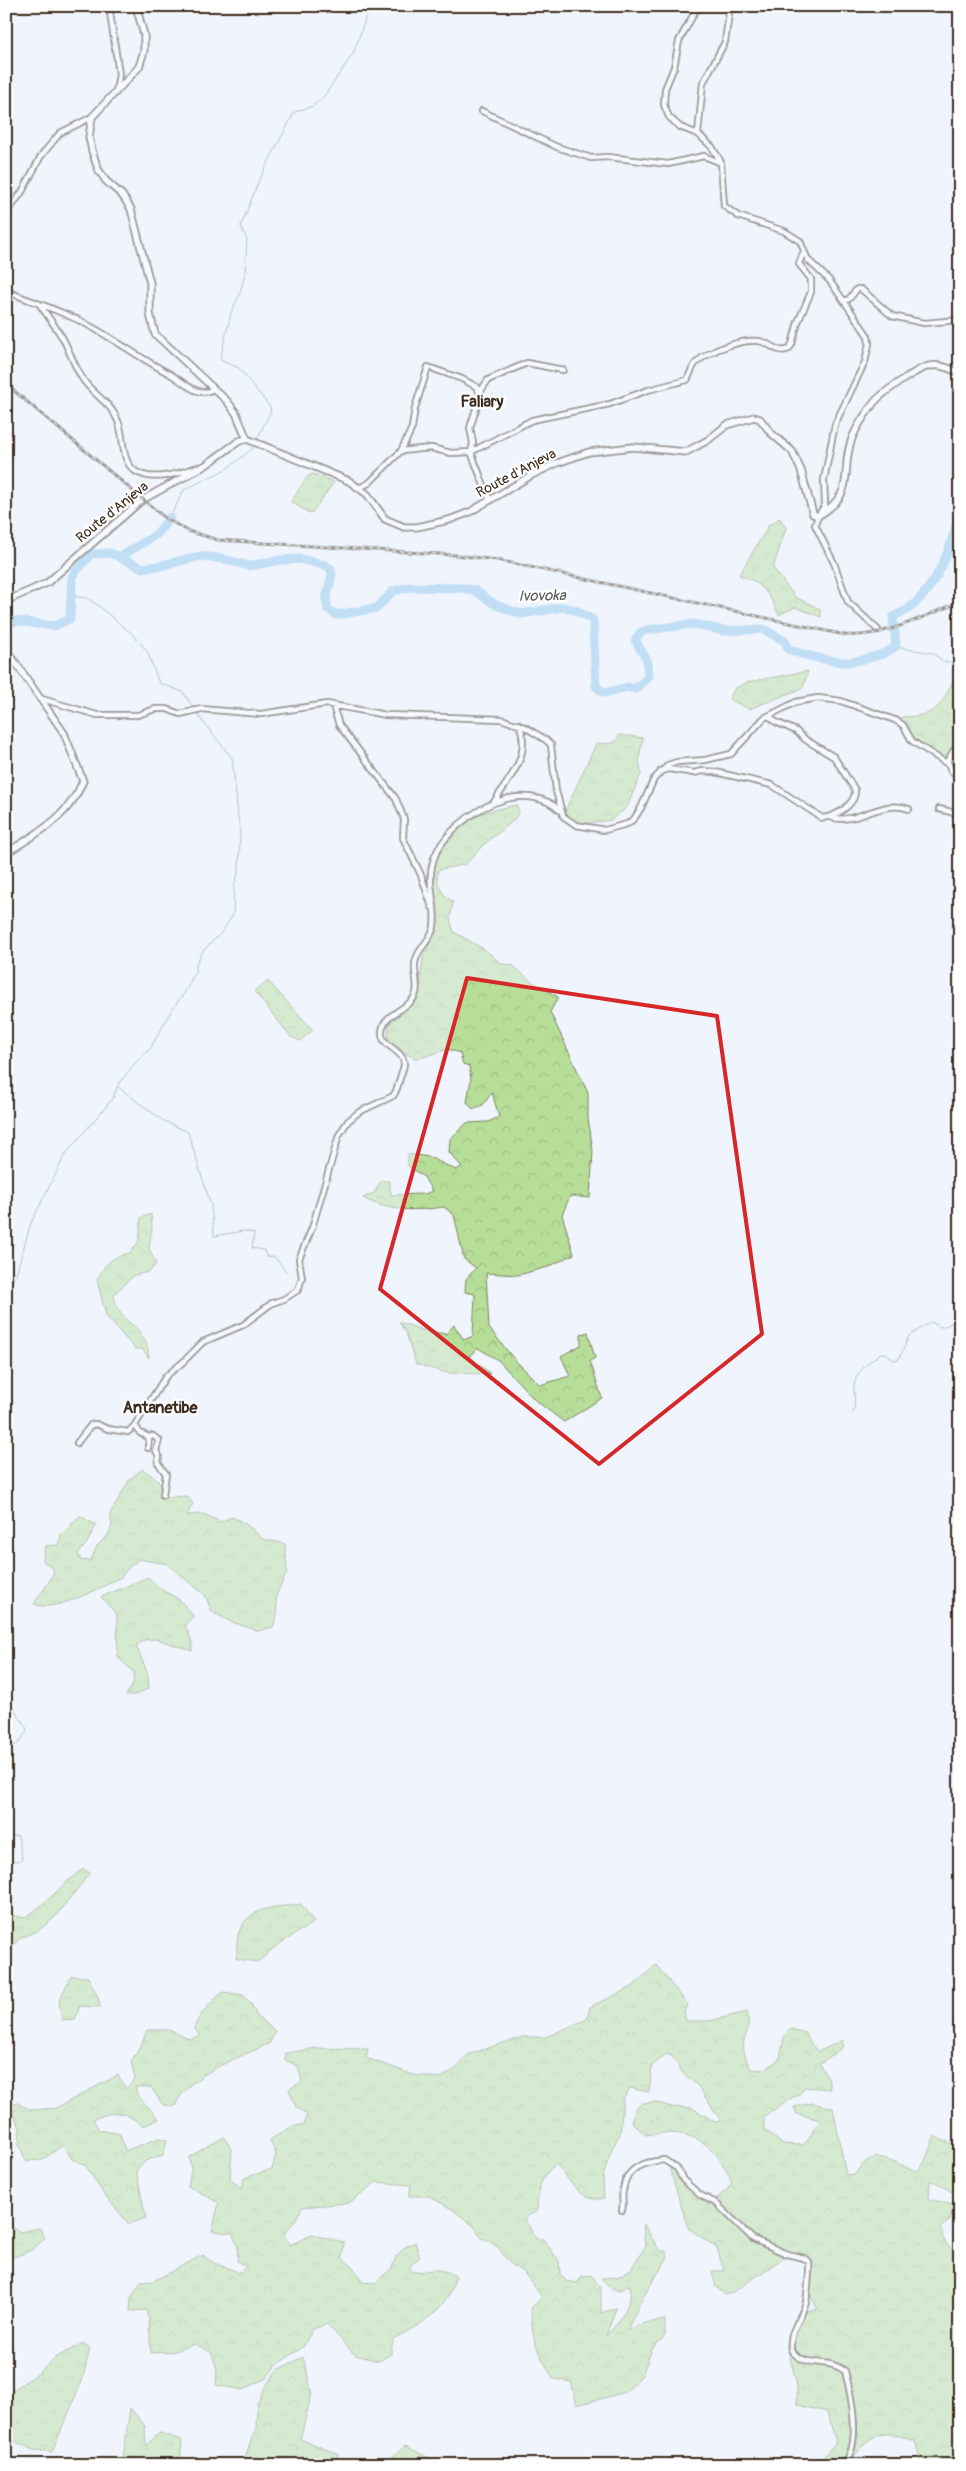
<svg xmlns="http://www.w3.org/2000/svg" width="966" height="2471" viewBox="0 0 966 2471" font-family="Pangolin,sans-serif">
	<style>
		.forest { fill: url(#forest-crowns); stroke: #79845c }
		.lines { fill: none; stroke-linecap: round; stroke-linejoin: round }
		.stream { stroke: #6b8698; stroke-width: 1 }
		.river { stroke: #8bc3ea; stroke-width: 9 }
		.minor-casing { stroke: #3b2a1e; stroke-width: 8 }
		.tertiary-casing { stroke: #3b2a1e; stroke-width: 9 }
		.minor { stroke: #fff; stroke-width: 4.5 }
		.tertiary { stroke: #fff; stroke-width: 5.5 }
		.rail-casing { stroke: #3b2a1e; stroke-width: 3 }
		.rail { stroke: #fff; stroke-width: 1; stroke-dasharray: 4; stroke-linecap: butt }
		.marked { fill: none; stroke: #d62828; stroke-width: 4; stroke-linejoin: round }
		.labels { text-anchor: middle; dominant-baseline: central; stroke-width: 4.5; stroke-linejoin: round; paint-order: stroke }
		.street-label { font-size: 14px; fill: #3b2a1e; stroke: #fff }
		.water-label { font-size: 15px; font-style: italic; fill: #53585b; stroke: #fff }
		.quarter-label { font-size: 16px; font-weight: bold; fill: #3b2a1e; stroke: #fff }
	</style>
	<defs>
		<pattern id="forest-crowns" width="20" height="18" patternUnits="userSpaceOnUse" patternTransform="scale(1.25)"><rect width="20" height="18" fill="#b7de99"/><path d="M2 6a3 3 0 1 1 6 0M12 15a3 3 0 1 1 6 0" fill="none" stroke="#9ebf83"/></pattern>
	</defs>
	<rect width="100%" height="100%" fill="#eff4fd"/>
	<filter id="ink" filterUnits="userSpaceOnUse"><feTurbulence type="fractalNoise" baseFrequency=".02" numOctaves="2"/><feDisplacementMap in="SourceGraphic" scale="10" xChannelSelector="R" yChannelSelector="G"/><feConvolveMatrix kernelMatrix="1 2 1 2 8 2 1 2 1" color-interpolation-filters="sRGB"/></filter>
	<g filter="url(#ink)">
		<!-- forest -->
		<path class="forest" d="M313 474 334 482 311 514 291 502 307 477Z
			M780 518 786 528 773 568 795 597 820 609 821 617 795 607 779 615C768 593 764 583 739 575L769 525Z
			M808 671 803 688 749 709 729 699 735 688 748 682Z
			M953 680 960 685V734L943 761 911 736 901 721 902 717C936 716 940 709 953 680Z
			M620 735 643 738 639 759 641 774 627 807 611 820 589 823 577 822 564 813 596 744 614 743Z
			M516 805 519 812 513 821 482 846 466 864 438 870C436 886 441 893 453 902L450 919 454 932 485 950 502 964 512 965 531 981 558 997 550 1012 588 1093V1118L593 1151 590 1198 570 1196 562 1215 574 1254 548 1267 518 1275 486 1273 489 1328 513 1358 540 1385 570 1376 561 1356 581 1345V1334L588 1332 595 1358 590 1361 602 1398 564 1422 535 1400 498 1360 478 1348 469 1356 490 1374 447 1373 416 1364 406 1333 399 1322 426 1331 446 1334 454 1325 464 1340 473 1336 475 1294 465 1292 466 1279 476 1268 464 1259 454 1215 444 1207C416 1211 388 1212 363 1198L374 1193 381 1181H389L391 1195 425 1194 432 1191 424 1177 408 1166V1154L429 1157 456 1170 462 1167 449 1152 450 1139 467 1123 488 1122 499 1117 492 1092 483 1105 473 1109 467 1102 471 1079 469 1066 463 1064 460 1053 448 1049 417 1059 406 1054 388 1038 389 1025 414 1001 419 993 423 958 435 931V908L425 878 443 847 466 823 482 813Z
			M268 981 313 1030 300 1041 291 1037 254 991Z
			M151 1214 152 1227 149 1248 156 1264 149 1272 134 1275 114 1294C116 1318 131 1320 142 1335 147 1341 148 1350 149 1358L142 1349H135L106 1316 97 1280C106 1262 110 1258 130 1253L139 1241 141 1218Z
			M142 1469 158 1480 168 1497 187 1496 193 1504 187 1515 204 1514 220 1522 232 1517 246 1524 263 1539 285 1544 287 1572 276 1596 277 1615 273 1627 258 1631 229 1621 212 1612 205 1595 167 1564 139 1559 127 1569 121 1577C102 1587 54 1614 34 1604 40 1592 51 1583 54 1570L43 1561 45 1546 59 1545 61 1535 80 1516 96 1525 87 1543 78 1554 81 1561 91 1560 97 1546 108 1535 112 1526 110 1514 130 1479Z
			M148 1577 162 1590 180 1600 193 1616 185 1625 192 1642V1651L157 1639 143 1640 136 1646 148 1674 149 1688 136 1695H126L133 1684 134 1673 118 1657 117 1615 101 1597Z
			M83 1869 90 1873 54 1918 39 1930 20 1938 6 1953V1913L23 1918C45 1906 62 1884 83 1869Z
			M301 1904 314 1922 275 1947 258 1962 236 1959C238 1951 236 1942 238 1935 248 1905 274 1908 301 1904Z
			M656 1965 688 2005 684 2011 686 2021H709L747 2012C754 2038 733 2036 751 2069L765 2070 780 2058 784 2037 790 2029 806 2033 810 2043 818 2052 843 2040 842 2048 819 2064 828 2077 830 2089 804 2087 799 2095C785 2099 777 2110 764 2116V2129L782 2144 803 2145C813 2137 811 2129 821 2120L797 2114 794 2107 812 2103 833 2108 846 2175 855 2174C875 2143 892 2164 918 2171 928 2161 928 2148 935 2136L941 2140 954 2144 960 2156V2196C949 2192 942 2183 930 2181L929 2199 954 2205 950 2219 941 2229C944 2248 952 2245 960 2261V2465H918L920 2459 915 2441C906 2439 895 2433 885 2434 863 2435 860 2459 839 2465H785L796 2461 821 2460 836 2442 827 2412 797 2405V2386L787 2345 793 2323 802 2312 818 2309 811 2297 805 2255 785 2257 733 2292 725 2295 716 2287 712 2271H724L717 2248 688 2228 668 2163 676 2170 685 2186 708 2205 727 2190 732 2182C714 2140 691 2128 646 2135L632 2122 636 2108 642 2103 655 2102 672 2107 692 2108 715 2122 721 2121 698 2086 683 2073 672 2056 666 2054 652 2066 649 2092 630 2088 623 2099 620 2134 612 2149 603 2176 604 2198C582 2205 569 2179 556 2164 539 2179 538 2188 537 2211L524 2218 536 2239H543L559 2261 560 2274 566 2281 578 2283 582 2276 591 2275 601 2289V2313L616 2308 606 2336C618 2324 634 2303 630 2285L618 2291 608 2286 601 2278 617 2277 631 2269 645 2247 643 2224 660 2251H666L668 2257 643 2297 627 2330 644 2323 665 2320V2336L652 2349 642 2375 626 2392 577 2405 571 2382 554 2379C536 2350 532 2341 531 2308L542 2297 523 2271 512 2266 497 2246 482 2238 473 2225 452 2209 429 2196H409L411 2185 376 2182 349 2203 302 2207 295 2221 284 2234 289 2245 312 2235 344 2242 342 2258 353 2267 362 2282 375 2283 392 2268 396 2257 405 2247 415 2242 420 2257 410 2266 411 2272C435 2272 433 2265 456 2276 447 2310 422 2324 393 2339L391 2354 379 2361 355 2355 327 2324 313 2329 303 2347 276 2365 266 2378 243 2390 216 2385 217 2368 211 2352 195 2344 172 2352 151 2353 149 2320 146 2310 130 2311 131 2298 141 2282 153 2281 203 2255C217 2268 224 2264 239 2273L246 2267 237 2261 238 2247 232 2233 212 2231 219 2203 188 2186 191 2170 189 2157 224 2137 232 2151 230 2179 242 2189 244 2178 272 2169 276 2154 270 2140 289 2128 304 2124 307 2114 296 2107 289 2089 302 2082 298 2066 285 2060 286 2053 317 2048 368 2049 366 2058 414 2075 441 2078 457 2068 469 2054 523 2037H546L587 2019 590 2007 632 1987Z
			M71 1976 88 1977 98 1997 100 2007 80 2006 75 2019 62 2020 59 2001Z
			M224 1992 243 1995 251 2004 258 2018 275 2031 270 2043C240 2058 188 2073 175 2106L163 2105 151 2087H135L138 2096 159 2119 143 2126C123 2110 117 2110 93 2119L99 2130 120 2134 125 2151 159 2138 167 2140 163 2155 147 2160 136 2170 146 2218 129 2224 103 2193 85 2165 72 2159 63 2145 42 2160 26 2161 19 2145 20 2127 10 2109 15 2102 31 2110 56 2108 118 2075 126 2089 135 2079 131 2061 141 2046 147 2030H169L189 2039 200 2036 194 2028C201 2012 210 2002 224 1992Z
			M6 2224 20 2232 40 2228 45 2238 32 2250 6 2260Z
			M83 2343 90 2348 82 2381 52 2452 33 2450 6 2437V2403L14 2389 39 2373 57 2357Z
			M303 2357 312 2393 300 2439 338 2454 337 2465H242L256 2428 257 2404 265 2387 277 2370Z
			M130 2408 145 2426 146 2445 160 2433 182 2440 180 2465H122Z
			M405 2446 431 2459 432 2465H394L392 2458Z"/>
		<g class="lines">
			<!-- stream -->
			<path class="stream" d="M256 441 271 411 270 407 239 368 220 360 231 313 240 293 245 274 247 240 241 226 259 180 293 115 295 112 313 106 325 95 353 54 370 6
				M170 517 184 490 228 468 252 449 254 444
				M895 647 933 653 944 662H960
				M118 1087 162 1120 188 1132 211 1206 214 1236 244 1231 254 1233 252 1248 264 1250 266 1256 275 1257 286 1272
				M6 1293 16 1274 31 1223 65 1155 113 1098 118 1085 135 1063 150 1049 174 1006 184 994 195 972 197 962 203 951 222 932 233 915 234 887 239 870 240 834 232 758 200 718 183 692 159 683 147 651 131 633 96 604 87 598 71 596
				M853 1413C856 1405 854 1398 854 1389 854 1372 868 1363 881 1353L887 1354 894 1360 899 1359 909 1336 931 1322 941 1327C953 1325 955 1318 960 1309
				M6 1701 13 1705C16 1715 24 1720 27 1731L18 1744 6 1749
				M6 1836H18L22 1859 19 1861 6 1860"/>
			<!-- river -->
			<path class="river" d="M120 557 157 534 170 517
				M6 625 16 621 54 626 70 619 72 576 91 554 111 553 142 568 159 566 201 556 224 559 249 566 281 560 300 559 325 565 331 569 332 574 326 600 328 609 336 615 377 608 393 591 410 587 462 588 474 590 496 605 521 614 563 607 575 610 593 620 596 687 605 693 628 687 635 689 648 677 647 660 635 640 640 633 646 630 693 624 724 631 763 629 785 641 788 649C805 656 824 660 842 662 852 663 893 654 896 645L893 617C898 613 902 613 907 610 939 586 950 549 960 513"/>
			<!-- minor casing -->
			<g class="minor-casing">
				<path id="minor" d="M109 6 119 74 116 92
					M730 6 725 42 703 83 698 134 712 147 721 162 724 206 738 216 784 231 800 241 808 260 829 280 844 301 849 299 857 289H861L892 316 924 323 960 320
					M482 111 557 147 591 158 608 157 668 164 704 156 719 162
					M698 134 680 127 669 117 664 105 665 89 674 67 679 41 698 6
					M6 214 22 192 41 156 60 133 92 117
					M6 291C33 302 62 311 88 325 116 340 141 359 170 374 183 381 198 399 213 389
					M844 301 868 336 869 344 865 362 835 424 824 480 825 505 818 516 815 525 834 563 848 602 878 630
					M40 305C47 315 55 326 62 337 70 351 74 367 84 381 95 396 111 403 118 421 125 437 120 460 135 471 153 483 180 473 198 467
					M401 451 412 428 415 408 428 367 462 379 477 387 480 394
					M359 488 369 483 401 451 431 448 451 453 471 452 532 420 610 404 648 390 687 380C690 375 692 367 696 363 709 350 746 337 763 342 772 345 779 354 789 349L792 344 798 322 811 292V279L799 264 804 251
					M490 501 471 452 473 443 470 428 482 389 488 380 527 363 563 370
					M42 699 97 715H138L155 709H167L180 714 201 709 261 714 327 704 386 715 501 719 525 727 546 740 551 745 556 791 563 816 576 825 605 830 627 824 634 819 641 808 654 779 668 765 677 762 705 760 731 754 764 718 796 702 818 698 841 701 895 720 903 725 912 741 918 745 946 763 954 750 960 748
					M333 706 339 725 396 799 404 819 403 838 421 875 432 907
					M948 762 951 771 960 776
					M661 771 669 769 694 773 703 771 715 772 772 785 822 818C835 817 856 805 855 790L834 757 806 740 796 731 776 722 769 716
					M494 802C510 777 532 755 519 724
					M939 809 955 813 960 808
					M830 817C858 826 881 798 909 809
					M149 1437 153 1436 159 1440 156 1451 159 1456 158 1463 166 1474 163 1495
					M77 1443 91 1425 96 1424 108 1429 128 1432 135 1425
					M148 1448 149 1437 140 1433 135 1425 166 1376 183 1362 203 1342 243 1325 272 1303 284 1299 298 1290 302 1278 299 1259 312 1228 339 1135 348 1121 359 1112 393 1096C397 1091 398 1085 400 1078 401 1074 404 1068 404 1064 404 1048 376 1047 383 1027 388 1011 412 1008 416 993 419 981 412 970 416 959 420 946 432 939 434 926 437 908 429 890 431 873 433 838 475 807 506 799 524 794 546 797 559 810
					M622 2210C624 2203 621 2196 623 2190 626 2167 644 2162 664 2160L677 2168 683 2180 700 2195 716 2203 753 2239 787 2254 804 2258 809 2262C810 2267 807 2297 806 2302 801 2320 789 2330 791 2350 805 2369 828 2357 845 2371 851 2394 863 2448 842 2465"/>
			</g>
			<!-- tertiary casing -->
			<g class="tertiary-casing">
				<path id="tertiary" d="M136 6 144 35V51L139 67 92 117 89 137 92 151 98 169 106 181 122 195 131 209 150 283V314L155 334 227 401 236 413 247 439 349 481 367 494 385 519 404 527H417L449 520 470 512 532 475 557 463 589 452 633 447 686 452 708 440 727 425 754 417 760 419 771 433 792 451 801 470 813 514 818 516C860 491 838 471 853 436 858 425 866 413 873 404 881 393 918 368 930 366 941 364 950 369 960 373
					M6 601 47 583 142 500 206 465 239 441 247 439
					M6 653 11 656 64 733 83 781C69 817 38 833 6 853"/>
			</g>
			<!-- minor -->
			<use href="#minor" class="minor"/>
			<!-- tertiary -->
			<use href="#tertiary" class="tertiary"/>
			<!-- rail casing -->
			<g class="rail-casing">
				<path id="rail" d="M6 384 165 518 188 531 218 540 455 555 497 560 845 635C884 638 923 616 960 602"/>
			</g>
			<!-- rail -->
			<use href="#rail" class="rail"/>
		</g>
	</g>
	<!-- marked area -->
	<path d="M0 0H966V2471H0ZM467 978 717 1016 762 1334 599 1464 380 1289Z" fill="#eff4fd" fill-opacity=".55" fill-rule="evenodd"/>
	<path class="marked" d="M467 978 717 1016 762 1334 599 1464 380 1289Z"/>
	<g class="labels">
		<!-- street labels -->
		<g class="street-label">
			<text transform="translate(516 473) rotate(-28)">Route d'Anjeva</text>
			<text transform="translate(112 512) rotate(-39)">Route d'Anjeva</text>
		</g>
		<!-- water labels -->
		<g class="water-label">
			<text transform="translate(542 596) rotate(-1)">Ivovoka</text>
		</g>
		<!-- quarter labels -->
		<g class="quarter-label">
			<text x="482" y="402">Faliary</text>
			<text x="160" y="1408">Antanetibe</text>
		</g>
	</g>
	<!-- margin -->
	<rect width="966" height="2471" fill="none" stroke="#fff" stroke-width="25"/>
	<rect x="12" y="12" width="941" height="2446" fill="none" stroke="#3b2a1e" stroke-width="2" filter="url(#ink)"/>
</svg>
